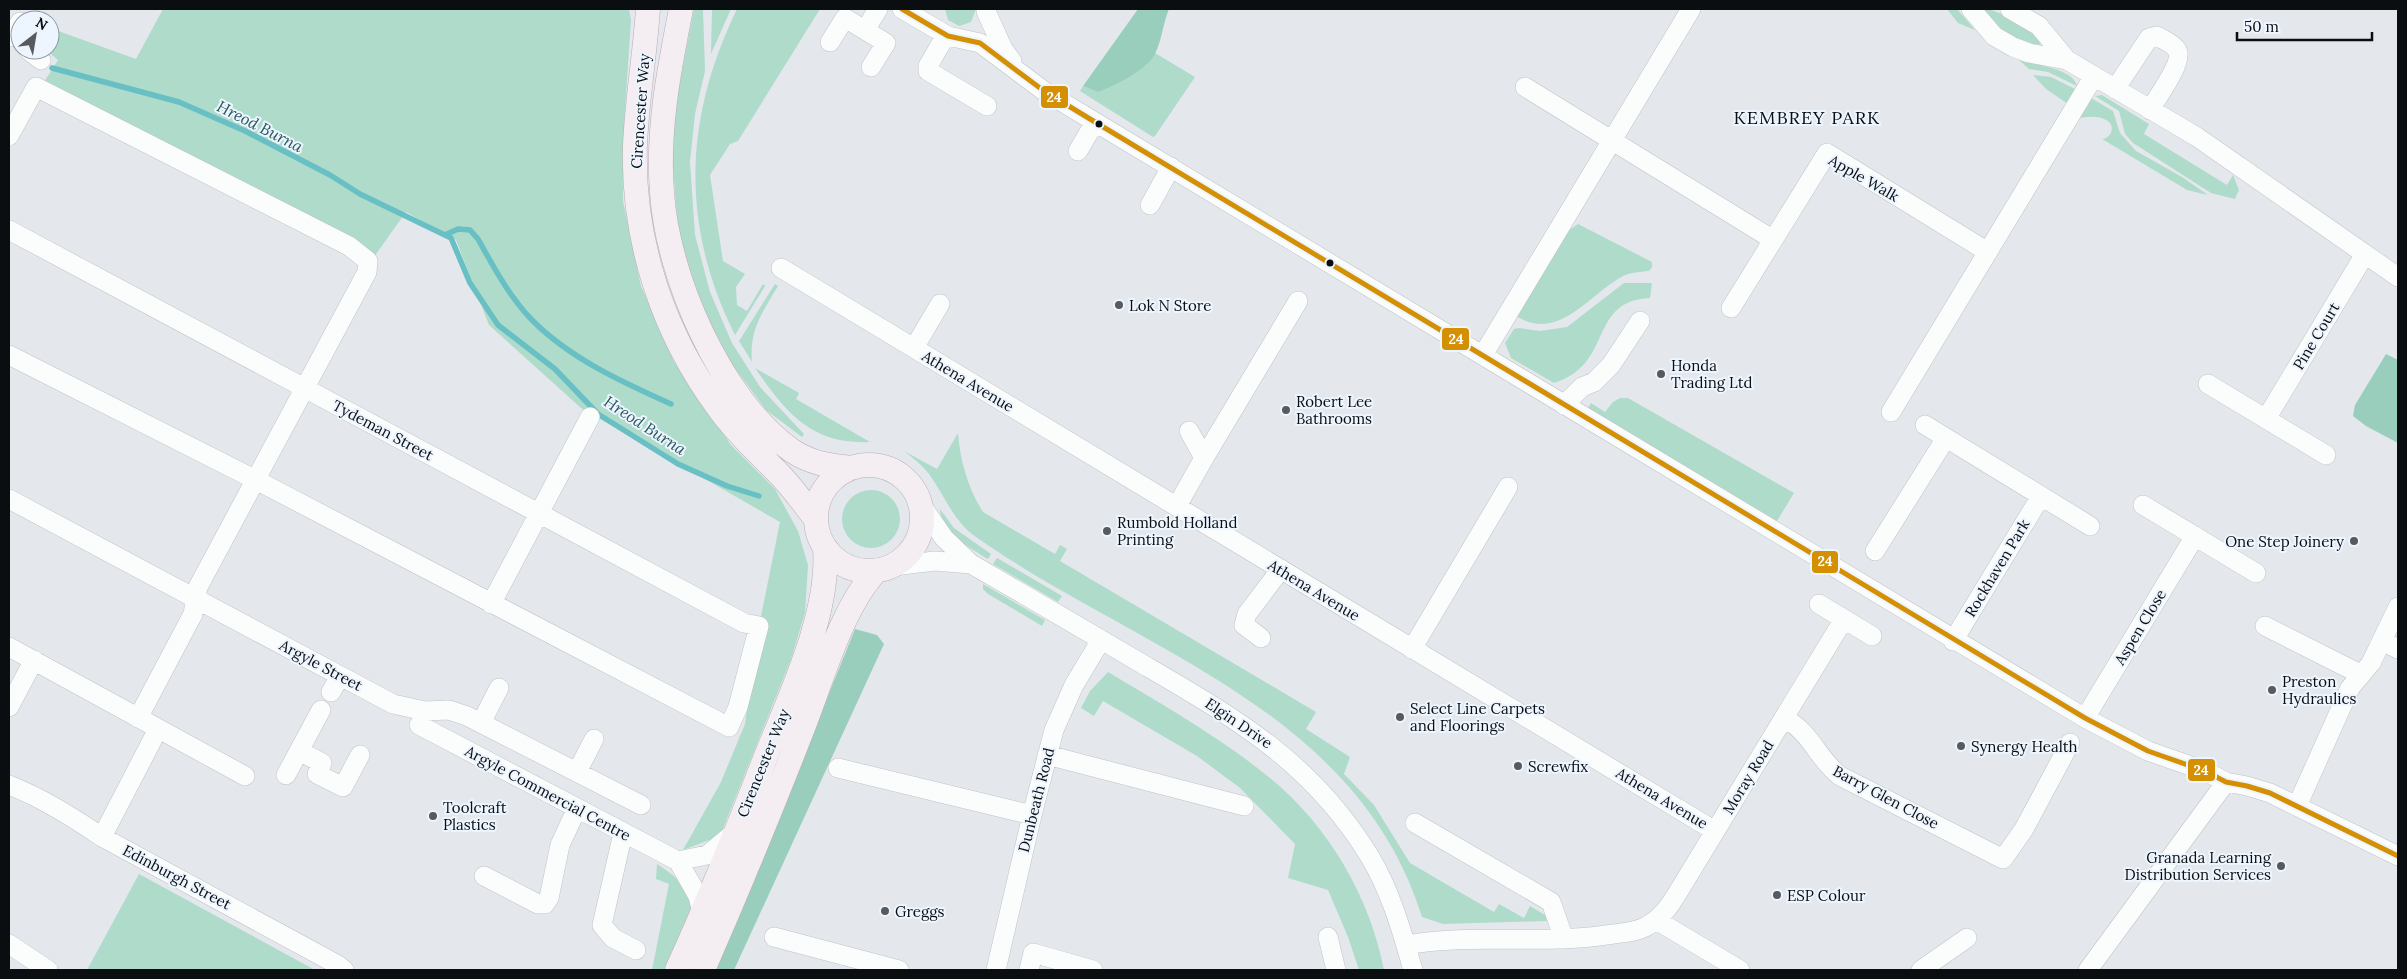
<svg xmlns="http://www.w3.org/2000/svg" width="2407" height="979" viewBox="0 0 2407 979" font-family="Lora,serif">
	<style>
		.green { fill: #aedbca }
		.forest { fill: #9acebc }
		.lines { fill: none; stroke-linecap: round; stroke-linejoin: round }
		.stream { stroke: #68bfc4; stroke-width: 5.5 }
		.minor-casing { stroke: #bfc2c5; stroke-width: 20 }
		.major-casing { stroke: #b7adb6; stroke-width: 25 }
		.minor { stroke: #fbfcfc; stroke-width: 19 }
		.major { stroke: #f4edf2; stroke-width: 24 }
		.bus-1-casing { stroke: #edf5ff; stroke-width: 9 }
		.bus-1 { stroke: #d48f03; stroke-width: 5 }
		.bus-dot { fill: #0b0e11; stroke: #edf5ff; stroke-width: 2 }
		.poi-dot { fill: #575a5e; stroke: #edf5ff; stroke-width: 2 }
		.labels { text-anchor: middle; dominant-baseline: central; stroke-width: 4; stroke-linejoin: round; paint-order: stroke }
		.street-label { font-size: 15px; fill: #0b0e11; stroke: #edf5ff }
		.poi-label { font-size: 15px; fill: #0b0e11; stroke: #edf5ff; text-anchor: start }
		.water-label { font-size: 16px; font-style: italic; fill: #26585b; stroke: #edf5ff }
		.quarter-label { font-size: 18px; letter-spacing: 1px; fill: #0b0e11; stroke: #edf5ff }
		.line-badge { stroke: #edf5ff; stroke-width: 2 }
		.badge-label { font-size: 14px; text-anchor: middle; font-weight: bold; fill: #fff }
	</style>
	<rect width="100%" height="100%" fill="#e4e8ed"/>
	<!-- green -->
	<path class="green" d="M163 9H629L631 20 624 125 623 201 641 286 674 362 731 445 775 489 798 531 808 565 805 613 791 659 720 836 683 850 721 782 745 724 759 626 780 522 581 408 489 325 456 240 406 212 374 257 42 85 58 60 46 50H50V28L136 59Z
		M694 9H703L705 71 695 114 690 162 695 235 710 292 732 343 760 387 804 434 802 437 766 410 731 363 701 308 678 231 672 155 675 107Z
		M712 9H731L711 54Z
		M737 9H820L738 141 730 144 710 175 723 261 745 274 736 287 737 305 747 311 763 284 765 286 735 335C680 225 684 118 737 9Z
		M945 9H976L971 22 959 26 948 20Z
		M1947 9H1957L1975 30 1958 23Z
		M1983 9C1997 8 2036 31 2041 44 2020 50 1994 24 1983 9Z
		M1155 53 1195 77 1155 136 1153 137 1080 91 1083 86 1098 92 1147 64Z
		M2019 60C2034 65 2073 68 2077 86L2048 72 2029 69Z
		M2033 75 2051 77 2075 89 2068 104 2046 89Z
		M2102 95 2149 124 2144 134 2227 185 2233 175 2239 190 2235 199 2211 193 2133 143 2125 134 2119 111 2095 96Z
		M2091 98 2113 111 2120 133 2136 151 2182 177 2208 195 2187 190 2102 139C2112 138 2116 125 2106 120 2098 115 2087 117 2078 118Z
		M1578 224 1652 262V267L1649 271C1640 272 1631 272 1623 276 1589 294 1559 343 1516 316L1568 231Z
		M1624 283H1652L1650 298C1587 301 1615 364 1554 383L1511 358 1505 343 1514 329 1519 328 1540 331 1567 327Z
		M775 284 778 286C762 313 749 330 752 362L739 341Z
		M755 368 799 393 796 399 870 442C812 445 786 413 755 368Z
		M1620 398H1628L1794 493 1777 521 1588 408 1591 403 1605 412 1613 402Z
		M958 433C960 460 968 489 983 512L1055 554 1060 545 1067 549 1060 561 1316 712 1306 729 1350 757 1344 774 1374 805 1410 863 1494 912 1499 904 1524 918 1530 906 1545 915 1547 921 1443 924 1422 917C1357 708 1137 650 976 537 953 521 945 496 929 474 922 465 913 458 904 451L937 469Z
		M842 519a29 29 0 1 1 58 0a29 29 0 1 1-58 0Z
		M940 509 954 528 991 554 988 559C970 548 941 533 940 509Z
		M997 558 1062 596 1058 602 993 564Z
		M983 584 1045 620 1042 626 988 594 983 589Z
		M1108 672C1163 705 1220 737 1270 778 1328 825 1370 897 1384 970H1359L1348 937 1328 890 1288 878 1295 844 1240 788 1197 756 1103 701 1094 716 1081 708 1090 691Z
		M657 864C674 875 692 888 691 910L665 970H652L669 884 656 879Z
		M139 874 315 970H87Z"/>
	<!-- forest -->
	<path class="forest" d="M1138 9H1169C1163 23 1162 40 1155 54 1147 70 1114 86 1098 92L1083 86Z
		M2386 354 2398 360V443L2366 426 2353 416 2355 405Z
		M855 629 877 635 884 644 734 970H713L795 778Z"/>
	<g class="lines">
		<!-- stream -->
		<path class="stream" d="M52 68 179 102 245 131 330 175 360 194 451 238 470 283 498 325 555 369 598 414 678 464 727 486 759 496
			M445 235 458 229 470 230 478 239C493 266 509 296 531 319 569 358 622 382 671 404"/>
		<!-- minor casing -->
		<g class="minor-casing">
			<path id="minor" d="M902 9 948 36 980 43 1044 91 1095 122 2085 718 2148 751 2205 771 2226 782 2247 786 2270 793 2398 856
				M1971 9 1994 36 2013 47 2029 53 2067 60 2197 137 2398 277
				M2010 9 2039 26 2067 60
				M986 11 1003 49 1012 61
				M865 30 878 9
				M946 35 928 66V71L987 106
				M12 37 20 22
				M830 42 845 18 886 43 871 67
				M28 50 41 60
				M1525 87 1772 239
				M2115 89 2149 38 2157 36C2163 40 2173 43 2177 50 2184 62 2157 97 2150 110
				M9 136 36 87 349 246 368 261 367 272 198 587 193 614 138 718
				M1078 151 1095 122
				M1150 205 1171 167
				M9 230 744 623 759 626 738 707 729 727 256 480 9 355
				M781 268 1715 831
				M1731 308 1827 153 1988 252
				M914 348 940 304
				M1483 355 1691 9
				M2208 384 2326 455
				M1564 405 1582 387 1594 382 1611 365 1640 321
				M1891 412 2094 76
				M2266 419 2365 254
				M1925 425 2090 526
				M1204 458 1298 301
				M9 499 393 704 425 711 449 710 467 716 641 805
				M919 502 944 538 971 564C1027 596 1083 629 1139 662 1233 717 1311 760 1370 857 1391 892 1402 932 1413 970
				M2143 505 2256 573
				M1177 506 1204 458 1189 431
				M1875 551 1946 438
				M893 566 935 561 971 564
				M491 604 590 417
				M1819 604 1872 636
				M2265 626 2360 674
				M1261 638 1244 625 1247 614 1281 569
				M1953 641 2041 496
				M2382 641 2398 649
				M9 647 245 776
				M1412 649 1508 487
				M331 692 340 676
				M9 707 34 660
				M1784 718C1812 733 1816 757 1840 776L2003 859 2024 829 2070 743
				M2085 718 2195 536
				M481 723 499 688
				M419 725 678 861 698 896 702 912
				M299 751 322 763 317 774 343 787 360 755
				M1047 755 1244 806
				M838 768 1032 815
				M577 772 594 739
				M286 775 321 710
				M9 785C42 798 72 817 102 837L338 965 344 970
				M2297 806 2350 688 2371 663 2398 607
				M1415 823 1551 902 1564 939
				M623 833 602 925 613 938 636 950
				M102 837 158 729
				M678 861 707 855 735 832
				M484 876 538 904H545L549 898 560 845 577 808
				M1656 920 1740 970
				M774 937 899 970
				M1328 937 1336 970
				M9 944 48 970
				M1406 945C1472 933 1540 945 1606 935 1619 933 1635 933 1647 926 1662 918 1671 904 1680 889L1844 619
				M996 970 1032 815 1054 730 1074 685 1101 640
				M1029 970 1033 953 1093 970
				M1921 970 1967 938
				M2088 970 2226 782"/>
		</g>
		<!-- major casing -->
		<g class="major-casing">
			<path id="major" d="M648 9C645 54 637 99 635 145 632 240 663 334 720 410 738 435 761 455 782 477 794 490 804 504 815 518
				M681 9C669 70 657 130 662 192 667 276 721 400 791 450 810 463 829 466 852 468
				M816 518a53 53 0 1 1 106 0a53 53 0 1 1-106 0Z
				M677 970C709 900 738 828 766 756 790 696 830 613 825 549
				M703 970C738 890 771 810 803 728 822 680 841 609 876 571"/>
		</g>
		<!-- minor -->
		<use href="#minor" class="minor"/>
		<!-- major -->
		<use href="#major" class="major"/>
		<!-- bus-1 casing -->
		<g class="bus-1-casing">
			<path id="bus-1" d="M902 9 948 36 980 43 1044 91 1095 122 2085 718 2148 751 2205 771 2226 782 2247 786 2270 793 2398 856"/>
		</g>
		<!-- bus-1 -->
		<use href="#bus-1" class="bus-1"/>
	</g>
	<!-- markers -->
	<g class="bus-dot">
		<circle cx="1099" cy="124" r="4.5"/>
		<circle cx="1330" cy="263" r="4.5"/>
	</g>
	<g class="poi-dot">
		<circle cx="1119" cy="305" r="5"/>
		<circle cx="1661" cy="374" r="5"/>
		<circle cx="1286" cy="410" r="5"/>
		<circle cx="1107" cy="531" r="5"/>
		<circle cx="2354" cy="541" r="5"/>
		<circle cx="2272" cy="690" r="5"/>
		<circle cx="1400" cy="717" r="5"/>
		<circle cx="1961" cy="746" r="5"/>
		<circle cx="1518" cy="766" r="5"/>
		<circle cx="433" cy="816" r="5"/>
		<circle cx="2281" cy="866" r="5"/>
		<circle cx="1777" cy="895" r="5"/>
		<circle cx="885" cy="911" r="5"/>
	</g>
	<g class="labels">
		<!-- street labels -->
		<g class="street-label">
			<text transform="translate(640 111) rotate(-86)">Cirencester Way</text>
			<text transform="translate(1864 178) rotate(30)">Apple Walk</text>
			<text transform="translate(2316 336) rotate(-59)">Pine Court</text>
			<text transform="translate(968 381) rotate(31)">Athena Avenue</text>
			<text transform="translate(383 430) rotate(28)">Tydeman Street</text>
			<text transform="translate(1997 568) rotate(-59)">Rockhaven Park</text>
			<text transform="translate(1314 590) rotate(31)">Athena Avenue</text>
			<text transform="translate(2140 627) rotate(-59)">Aspen Close</text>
			<text transform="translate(321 665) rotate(28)">Argyle Street</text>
			<text transform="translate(1239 723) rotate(34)">Elgin Drive</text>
			<text transform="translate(763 763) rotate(-68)">Cirencester Way</text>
			<text transform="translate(1748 777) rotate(-59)">Moray Road</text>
			<text transform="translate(548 793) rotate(28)">Argyle Commercial Centre</text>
			<text transform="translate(1886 797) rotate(28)">Barry Glen Close</text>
			<text transform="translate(1662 798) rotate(31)">Athena Avenue</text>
			<text transform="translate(1036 800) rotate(-76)">Dunbeath Road</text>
			<text transform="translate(177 877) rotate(28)">Edinburgh Street</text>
		</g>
		<!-- poi labels -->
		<g class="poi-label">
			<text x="1129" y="305">Lok N Store</text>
			<text x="1671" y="365">Honda<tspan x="1671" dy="17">Trading Ltd</tspan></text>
			<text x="1296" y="401">Robert Lee<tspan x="1296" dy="17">Bathrooms</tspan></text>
			<text x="1117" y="522">Rumbold Holland<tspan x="1117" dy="17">Printing</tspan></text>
			<text x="2344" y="541" text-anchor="end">One Step Joinery</text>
			<text x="2282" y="681">Preston<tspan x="2282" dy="17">Hydraulics</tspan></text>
			<text x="1410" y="708">Select Line Carpets<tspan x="1410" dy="17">and Floorings</tspan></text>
			<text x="1971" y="746">Synergy Health</text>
			<text x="1528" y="766">Screwfix</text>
			<text x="443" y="807">Toolcraft<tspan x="443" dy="17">Plastics</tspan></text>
			<text x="2271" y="857" text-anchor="end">Granada Learning<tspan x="2271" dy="17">Distribution Services</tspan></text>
			<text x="1787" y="895">ESP Colour</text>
			<text x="895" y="911">Greggs</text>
		</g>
		<!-- water labels -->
		<g class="water-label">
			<text transform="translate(260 126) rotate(27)">Hreod Burna</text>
			<text transform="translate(645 425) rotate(33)">Hreod Burna</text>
		</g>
		<!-- quarter labels -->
		<g class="quarter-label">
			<text x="1807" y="117">KEMBREY PARK</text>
		</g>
	</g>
	<g class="line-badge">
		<rect x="1040" y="85" width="29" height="24" rx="5" fill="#d48f03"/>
		<rect x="1441" y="327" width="29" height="24" rx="5" fill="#d48f03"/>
		<rect x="1811" y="550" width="28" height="24" rx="5" fill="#d48f03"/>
		<rect x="2187" y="758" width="29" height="24" rx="5" fill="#d48f03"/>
	</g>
	<g class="badge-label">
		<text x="1054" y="102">24</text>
		<text x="1456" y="344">24</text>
		<text x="1825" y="566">24</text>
		<text x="2201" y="775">24</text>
	</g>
	<!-- border -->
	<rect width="2407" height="979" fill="none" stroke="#0b0e11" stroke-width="20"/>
	<!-- north arrow -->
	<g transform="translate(35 35) rotate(31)"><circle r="24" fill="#edf5ff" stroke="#9399a0"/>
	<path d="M0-4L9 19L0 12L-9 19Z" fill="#575a5e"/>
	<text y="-8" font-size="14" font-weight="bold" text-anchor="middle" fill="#0b0e11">N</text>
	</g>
	<!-- scale -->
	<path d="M2237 32v8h135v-8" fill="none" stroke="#0b0e11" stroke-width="2.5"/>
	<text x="2244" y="32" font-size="15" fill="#0b0e11" stroke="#edf5ff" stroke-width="4" paint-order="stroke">50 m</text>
</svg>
